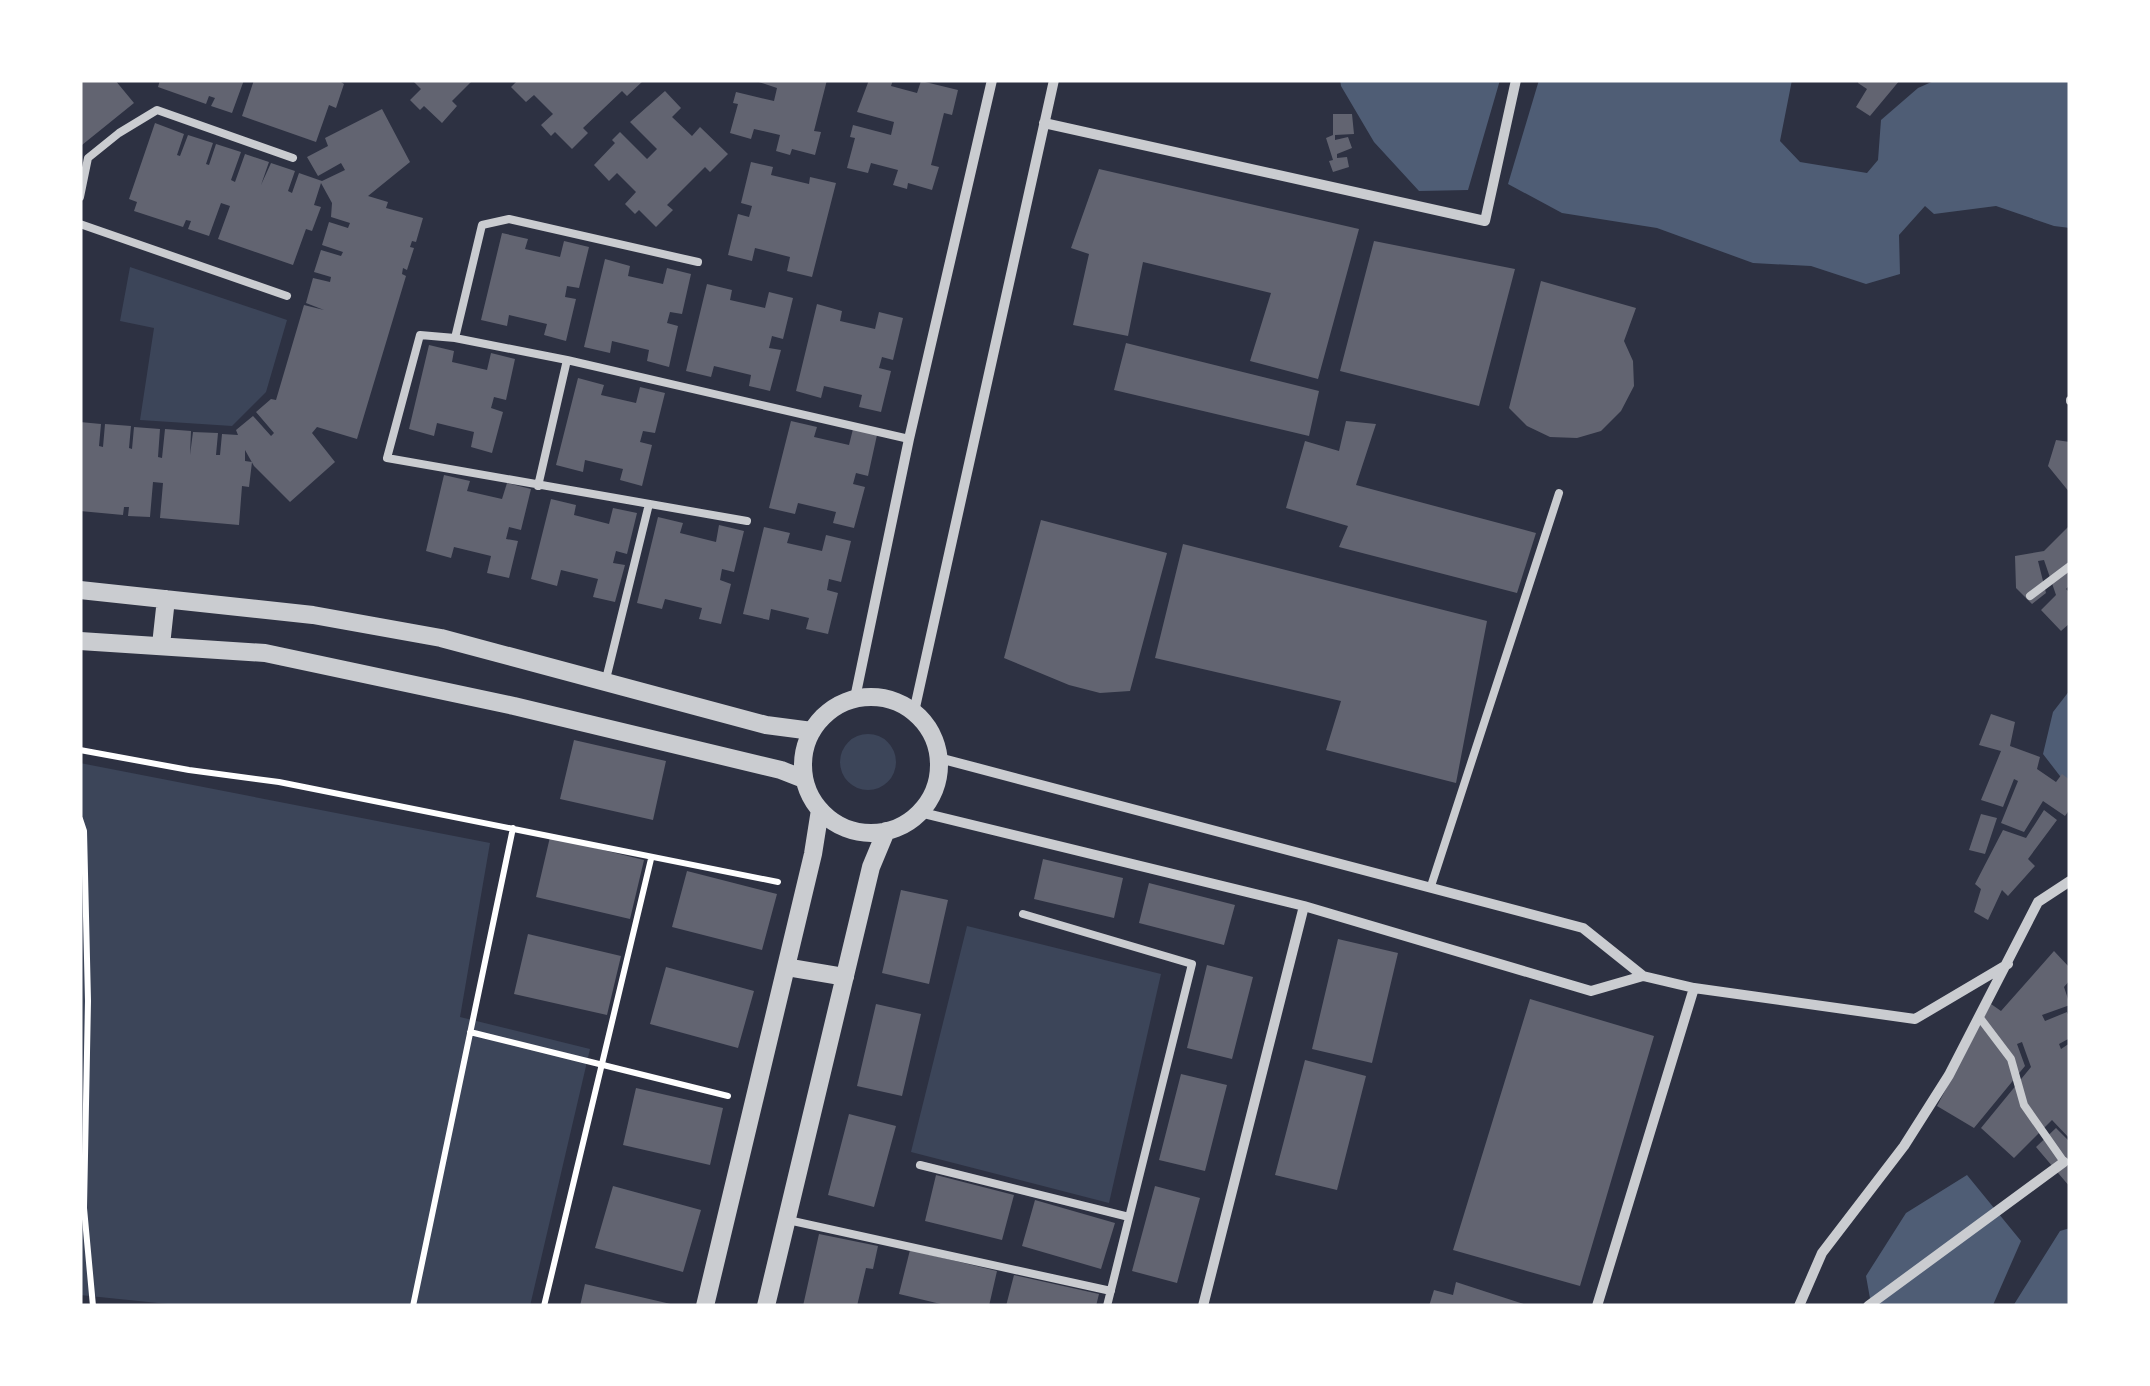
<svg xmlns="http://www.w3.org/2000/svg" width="2150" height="1386" font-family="'PT Sans Narrow',sans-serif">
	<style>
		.green { fill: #3c4559 }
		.water { fill: #4f5d75 }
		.building { fill: #626471 }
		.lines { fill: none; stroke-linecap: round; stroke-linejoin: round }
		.path { stroke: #fff; stroke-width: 6 }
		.service { stroke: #caccd0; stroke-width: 8 }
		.minor { stroke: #caccd0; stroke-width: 10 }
		.tertiary { stroke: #caccd0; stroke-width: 18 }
	</style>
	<rect width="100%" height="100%" fill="#2d3142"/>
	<path class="green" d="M130,267l157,53 -21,72 -34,34 -92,-6 14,-92 -34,-7z
		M840 762a28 28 0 1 1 56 0a28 28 0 1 1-56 0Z
		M80,763l410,80 -30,174 130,32 -60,257h-343l-107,-11z
		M967,926l194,48 -52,229 -198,-51z"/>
	<path class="water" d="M1340,80h160l-32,110 -49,1 -45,-49 -33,-56z
		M1539,80h253l-12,61 20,21 67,11 11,-13 3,-40 37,-32 18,-8h134v148l-16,-2 -58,-20 -62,8 -9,-8 -26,29 1,39 -34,10 -55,-18 -58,-3 -96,-35 -95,-15 -54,-29z
		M2070,690v99l-27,-35 10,-42z
		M1967,1175l54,66 -28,64 -122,-1 -5,-28 40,-63z
		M2070,1228v78h-57l47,-75z"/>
	<path class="building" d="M80,80h35l19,23 -52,42z
		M160,80h84l-12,33 -21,-7 4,-8 -6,-2 -3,8 -48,-17z
		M254,80h84l6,4 -8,24 -7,-3 -13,37 -74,-26z
		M412,80h61l-21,21 5,5 -15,17 -18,-17 -4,4 -10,-10 11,-11z
		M518,80l47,2 79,-2 -17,16 -5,-5 -39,37 5,5 -16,16 -17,-17 -4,4 -10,-11 12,-11 -19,-19 -8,7 -15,-15z
		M753,80h74l-13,51 7,1 -6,23 -23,-6 -2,6 -14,-4 4,-16 -26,-6 -3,10 -21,-6 8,-29 -5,-1 3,-11 38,9 3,-13z
		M869,80h24l-2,6 26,7 4,-12 37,9 -6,25 -8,-2 -13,52 8,2 -7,23 -24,-7 -1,6 -14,-4 5,-15 -27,-7 -3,10 -21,-5 8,-30 -5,-1 3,-12 38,10 3,-13 -37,-10z
		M1859,80h41l-30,36 -14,-9 11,-18 -9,-6z
		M665,91l16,17 -9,9 20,19 8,-9 28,27 -18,18 -5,-5 -38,38 6,5 -17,17 -17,-17 -4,4 -10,-10 11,-12 -19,-19 -8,8 -15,-16 21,-22 -3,-3 8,-8 27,27 10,-10 -27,-27z
		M382,109l28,53 -42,34 20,6 -2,6 37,10 -7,24 -4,-1 -2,6 4,1 -7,22 -4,-2 -1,6 4,2 -49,163 -40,-12 -5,6 23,29 -45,40 -36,-36 -9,-16v11l7,1 -3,25 -7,-1 -3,39 -79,-7 3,-35 -10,-1 -3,35 -22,-1 1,-9h-5l-1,8 -43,-4v-89l21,2 -2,22 4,1 2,-23 26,2 -2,22 3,1 2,-22 26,2 -2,28 4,1 3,-29 26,2 -1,24 3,-23 25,1 -2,22h4l2,-21 16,1 -2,-5 17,-14 18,20 3,-3 -18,-21 15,-13 5,1 28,-95 20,5 -18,-7 7,-25 17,4 1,-5 -17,-5 7,-22 20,6 2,-4 -21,-7 7,-23 19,6 2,-5 -19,-6 1,-14 -11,-20 -7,22 7,2 -9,24 -6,-2 -13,36 -75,-26 12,-33 -9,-3 -12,33 -21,-7 3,-8 -5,-1 -3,7 -49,-16 3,-9 -8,-3 26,-76 29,11 -7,21 3,1 8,-21 25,8 -7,21 3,1 7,-21 25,8 -10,28 4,2 10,-28 24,8 -8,23 10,-22 24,8 -7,20 4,2 7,-20 23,8 23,-11 -4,-7 -23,13 -11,-19 21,-11 -3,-8z
		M1333,114h19l2,20 -19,1v5l13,-3 4,11 -15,6v4l10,-1 2,10 -16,5 -4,-11 4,-1 -7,-22 7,-3z
		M751,162l22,5 -2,8 38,9 1,-7 26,6 -24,94 -25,-6 3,-14 -35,-9 -3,13 -24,-6 10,-41 11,3 3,-11 -11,-3z
		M1099,169l260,60 -41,150 -68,-18 21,-68 -128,-31 -15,74 -55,-11 16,-71 -18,-6z
		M502,233l26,6 -3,10 35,8 4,-16 25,6 -10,41 -12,-2 -2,11 11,2 -10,42 -22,-6 3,-11 -38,-9 -2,11 -26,-6z
		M1374,241l141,28 -36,137 -139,-35z
		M605,259l25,7 -2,10 35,8 4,-16 24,6 -9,40 -12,-2 -3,11 11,3 -9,41 -22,-6 2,-11 -37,-9 -2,12 -26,-6z
		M1541,281l95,27 -12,33 9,20 1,25 -13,25 -20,20 -24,7 -27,-1 -23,-11 -18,-18z
		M707,284l25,6 -2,10 35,8 4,-16 24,6 -10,41 -11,-3 -3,12 12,2 -11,41 -21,-5 2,-11 -37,-9 -3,11 -25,-6z
		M817,304l25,7 -2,10 35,8 4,-17 24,6 -10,42 -11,-3 -3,11 12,3 -10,41 -22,-5 3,-12 -38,-9 -3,12 -25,-7z
		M1126,343l193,48 -10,45 -195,-46z
		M429,345l25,6 -2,11 35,8 4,-17 24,6 -9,41 -12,-3 -3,11 12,4 -11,41 -21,-6 3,-15 -37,-9 -3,13 -25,-7z
		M578,378l26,7 -3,10 35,8 4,-16 25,6 -10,40 -12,-2 -3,11 12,3 -10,41 -22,-6 3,-11 -38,-9 -2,12 -27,-7z
		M791,421l26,6 -3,10 35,8 4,-16 24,6 -9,41 -12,-3 -3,11 12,3 -11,41 -21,-5 3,-11 -38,-9 -3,11 -26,-6z
		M1346,421l30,3 -20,61 180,48 -19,60 -178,-46 9,-21 -62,-18 19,-67 34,10z
		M2056,440l14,2v51l-22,-27z
		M444,475l26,6 -3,10 35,8 5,-16 24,6 -10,41 -12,-3 -3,12 12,2 -9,37 -22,-5 4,-17 -37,-9 -3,11 -25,-7z
		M551,499l25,6 -2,10 35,9 4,-16 24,5 -10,41 -11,-3 -3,12 12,2 -10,37 -22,-5 5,-18 -37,-9 -4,16 -26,-7z
		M658,517l25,6 -3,10 36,9 3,-17 25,6 -10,41 -12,-3 -2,11 11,4 -10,40 -22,-5 3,-11 -37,-9 -3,10 -25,-6z
		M1041,520l126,33 -37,138 -30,2 -31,-8 -65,-27z
		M2070,525v60l-4,4 4,4v30l-9,8 -20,-21 15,-15 -12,-35 -6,1 8,32 -14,11 -16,-16 -1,-32 29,-5z
		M764,527l26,6 -3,10 35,8 4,-16 25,6 -10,41 -12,-3 -2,11 11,3 -10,41 -22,-5 3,-11 -38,-9 -2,11 -26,-6z
		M1183,544l304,77 -31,162 -130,-33 15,-49 -186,-43z
		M1991,714l24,8 -5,24 30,11 -3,12 19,13 6,-8 8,6v29l-5,7 -22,-15 -19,31 -23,-9 17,-42 -4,-2 -11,28 -22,-7 20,-49 -22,-6z
		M574,740l92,21 -13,59 -93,-21z
		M2044,810l13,10 -29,39 7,7 -27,30 -6,-6 -14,30 -14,-8 7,-23 -6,-5 28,-54 23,8z
		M1981,814l16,4 -12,36 -16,-4z
		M550,837l94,23 -14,59 -94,-22z
		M1043,859l80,19 -9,40 -80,-19z
		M687,871l90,23 -15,56 -90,-23z
		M1149,883l86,22 -11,40 -85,-22z
		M901,890l47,10 -19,84 -47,-11z
		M528,934l93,22 -14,59 -93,-21z
		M1338,939l60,14 -26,110 -60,-14z
		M2054,951l16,17v12l-6,7 6,18 -28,10 3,6 22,-9 3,7v19l-11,6 2,5 9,-6v96l-18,-19 -38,38 -33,-30 50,-61 -9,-25 -5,2 8,22 -51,62 -37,-22 54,-102 10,7z
		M1207,965l46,12 -21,82 -45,-11z
		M666,967l88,24 -16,57 -88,-24z
		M1530,999l124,37 -74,250 -127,-36z
		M876,1004l45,10 -19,82 -45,-10z
		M1305,1060l61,16 -29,114 -62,-15z
		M1181,1074l46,11 -22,86 -46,-11z
		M636,1088l87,20 -13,57 -87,-20z
		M849,1114l47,12 -22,81 -46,-12z
		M2056,1128l14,14v45l-34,-40z
		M936,1175l78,20 -12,45 -77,-19z
		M613,1186l88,24 -18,62 -88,-24z
		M1155,1186l45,12 -23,85 -45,-12z
		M1035,1200l80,23 -14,46 -79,-23z
		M819,1234l59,12 -5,23 -7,-1 -9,38h-54z
		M910,1250l87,21 -8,35h-40l-50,-12z
		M1014,1275l85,19 -3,12h-90z
		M1456,1282l71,23v1h-98l5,-16 19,5z
		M585,1284l90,21v1h-95z"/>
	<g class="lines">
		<path class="path" d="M80,750l109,20 90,12 499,100
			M80,819l4,12 4,170 -4,207 9,98
			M470,1032l258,64
			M413,1306l100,-478
			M544,1306l107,-447"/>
		<path class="service" d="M80,197l8,-39 31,-25 38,-23 136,48
			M80,224l207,72
			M455,338l27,-113 27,-6 189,43
			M2070,400v1
			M538,486l29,-126
			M747,521l-360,-63 33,-123 35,3 112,22 342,79
			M2030,596l40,-30
			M606,679l43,-175
			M1431,886l128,-393
			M1023,914l169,50 -85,342
			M1980,1018l31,41 13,46 40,57
			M920,1165l209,52
			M788,1220l323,71"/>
		<path class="minor" d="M1044,123l441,98 31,-141
			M855,698l54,-259 83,-359
			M914,712l140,-632
			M939,758l644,170 60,48 51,12 221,31 93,-55
			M919,812l385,94 287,85 52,-15
			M1203,1306l101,-400
			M1597,1306l97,-318
			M1799,1306l23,-53 82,-107 45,-71 89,-173 32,-21
			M1868,1306l196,-144"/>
		<path class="tertiary" d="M80,590l233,25 128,23 325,87 46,6
			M80,641l185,12 249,53 267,64 23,9
			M161,645l5,-46
			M803 765a68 68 0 1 1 136 0a68 68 0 1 1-136 0Z
			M786,967l59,10
			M705,1306l108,-452 7,-44
			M766,1306l105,-439 15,-36"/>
	</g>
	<rect width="2150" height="1386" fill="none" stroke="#ffffff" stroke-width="165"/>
</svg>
